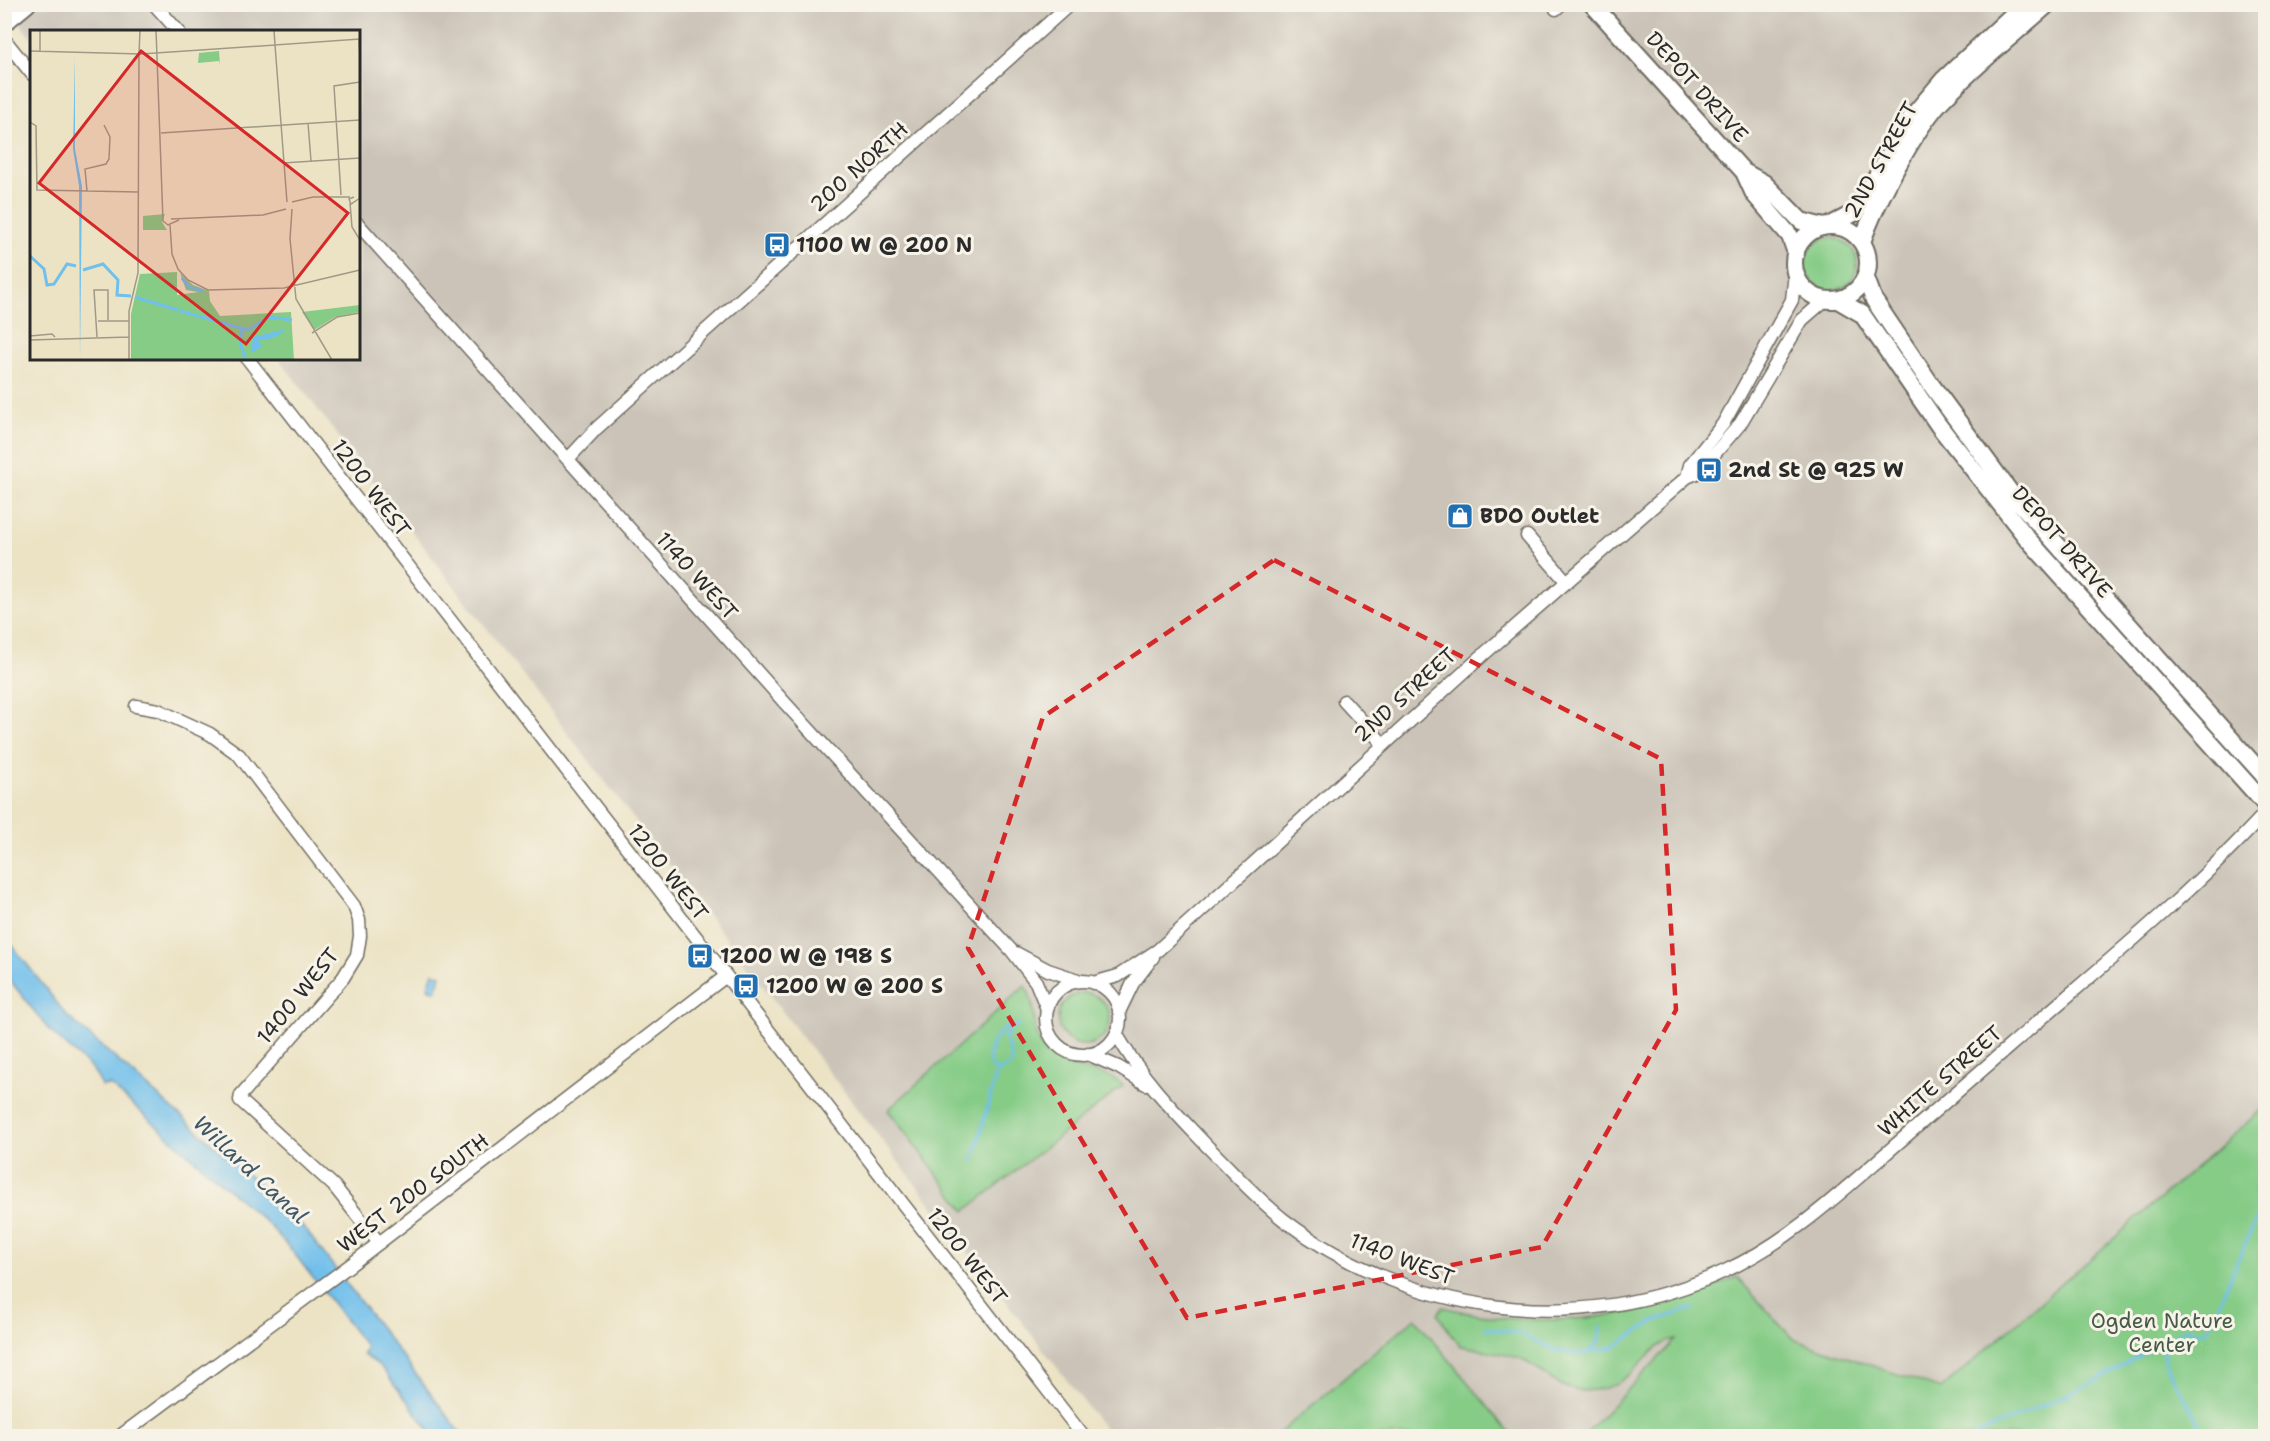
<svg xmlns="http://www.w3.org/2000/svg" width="2270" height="1441" font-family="'Shantell Sans',sans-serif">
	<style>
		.industrial { fill: #cbc3b8 }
		.green { fill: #86cc87; stroke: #587c59; stroke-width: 1.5 }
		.water { fill: #71bfeb; stroke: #4e758b; stroke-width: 1.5 }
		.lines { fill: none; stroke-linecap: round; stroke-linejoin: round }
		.stream { stroke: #71bfeb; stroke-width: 3 }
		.minor-casing { stroke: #6f6b61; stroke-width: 15 }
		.major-casing { stroke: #6f6b61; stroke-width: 20 }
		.minor { stroke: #fff; stroke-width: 12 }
		.major { stroke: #fff; stroke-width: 16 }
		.marked { fill: none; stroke: #d62828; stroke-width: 4.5; stroke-dasharray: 12 8; stroke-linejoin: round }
		.labels { text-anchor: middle; stroke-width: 6; stroke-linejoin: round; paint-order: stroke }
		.street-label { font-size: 21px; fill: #2b2b2b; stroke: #f7f3e8 }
		.poi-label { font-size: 21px; font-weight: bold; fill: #2b2b2b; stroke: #f7f3e8; text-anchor: start }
		.park-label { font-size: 21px; fill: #465b47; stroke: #f7f3e8 }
		.water-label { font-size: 22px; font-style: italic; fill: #405765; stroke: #f7f3e8 }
		.inset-river { fill: none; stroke: #71bfeb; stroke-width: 3 }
		.inset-road { fill: none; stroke: #9f9987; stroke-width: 1.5 }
		.view { fill: #d62828; fill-opacity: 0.15; stroke: #d62828; stroke-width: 3 }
		.inset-edge { fill: none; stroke: #2b2b2b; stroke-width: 3 }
	</style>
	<rect width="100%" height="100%" fill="#f7f3e8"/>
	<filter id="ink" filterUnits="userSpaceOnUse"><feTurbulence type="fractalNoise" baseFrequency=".0167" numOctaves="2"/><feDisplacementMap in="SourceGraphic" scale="12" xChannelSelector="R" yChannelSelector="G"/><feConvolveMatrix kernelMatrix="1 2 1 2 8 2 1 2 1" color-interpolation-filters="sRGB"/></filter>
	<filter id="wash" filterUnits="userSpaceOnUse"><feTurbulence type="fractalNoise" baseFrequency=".008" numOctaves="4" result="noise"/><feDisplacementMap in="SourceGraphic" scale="24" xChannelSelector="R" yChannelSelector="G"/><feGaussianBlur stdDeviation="1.35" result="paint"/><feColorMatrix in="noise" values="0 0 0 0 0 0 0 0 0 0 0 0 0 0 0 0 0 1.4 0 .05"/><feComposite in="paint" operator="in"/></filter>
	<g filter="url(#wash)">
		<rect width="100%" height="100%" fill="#ece3c5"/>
		<path class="industrial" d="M6,5h2259v1102l-324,282 -148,-50 -57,-61 -153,158h-72l-96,-118 -140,118h-165l-831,-1077 79,-1v-326h-326l-1,6z"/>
		<path class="green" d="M1805 264a26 26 0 1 1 52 0a26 26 0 1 1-52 0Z
			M1025,986c14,21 4,47 21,67 21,23 56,11 77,33l-158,125 -77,-101z
			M1058 1019a26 26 0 1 1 52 0a26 26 0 1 1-52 0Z
			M2265,1107v329h-682l93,-96c-30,3 -40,43 -75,49 -41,8 -48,-13 -78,-29 -7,-4 -54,-13 -63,-14l-22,-31 4,-8c15,3 29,7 45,9 86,12 171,-4 250,-39l56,62 148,50z
			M1415,1318l97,118h-236z"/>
		<path class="water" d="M5,936l62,80 221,194 20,23 155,203h-29l-53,-69 -18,-13 3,-7 -73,-95 -23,-26 -160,-141 -8,1 -9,-16 -44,-40 -44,-56z
			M433,972l8,3 -5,16 -8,-3z"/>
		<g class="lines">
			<path class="stream" d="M1007,1027c-12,10 -20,21 -17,37l7,8 13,-6 2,-8 -7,-20 4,-8 10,-6
				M973,1161l24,-89
				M1485,1328l35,5 37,18 25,3 32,-7 38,-25 42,-14
				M2161,1344l8,27 37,65
				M1590,1352l9,-11 1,-14
				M1973,1436l116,-51 96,-56 22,2 59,-134"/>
		</g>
	</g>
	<g filter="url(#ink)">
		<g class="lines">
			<defs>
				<path id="minor" d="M154,4l25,28
					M1556,9l5,-5
					M4,39l28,35
					M358,224l427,479 227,248 24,31 11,27
					M247,358l836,1078
					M569,458l28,-30 473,-424
					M1687,477l3,-12 33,-41 69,-124 3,-27
					M1527,536l39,45
					M1344,701l40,44
					M136,706l22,4 52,24 29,21 115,151 5,14 1,16 -3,19 -14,23 -102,117 -1,5 94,86 45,57
					M1016,953l32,17 30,10
					M1046 1018a37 37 0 1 1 74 0a37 37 0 1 1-74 0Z
					M1093,983l25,-7 40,-26 326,-296 203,-177 12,-5 41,-48 62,-104 23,-20
					M1119,1012l14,-29 20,-26
					M1117,1035c26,45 54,73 90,111 25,25 49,52 77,74 126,96 297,118 441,51 58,-27 103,-67 151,-109 45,-39 90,-78 135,-117 87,-76 177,-148 255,-233
					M1088,1054l30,13 28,17
					M120,1436l229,-170 377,-290"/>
				<path id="major" d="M1592,4l152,168 10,22 36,42 6,17
					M4,23l23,-19
					M1744,172l20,11 37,38 22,6
					M1794 263a37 37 0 1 1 74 0a37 37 0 1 1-74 0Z
					M1829,226l27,-14 55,-94 33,-39 80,-75
					M1862,242c13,-38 52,-112 79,-141 33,-35 71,-65 107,-97
					M1866,278l8,22 58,86 78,106 256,286
					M1838,300l24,14 77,112 88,112 239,267"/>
			</defs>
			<use href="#minor" class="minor-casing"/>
			<use href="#major" class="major-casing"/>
			<use href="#minor" class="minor"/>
			<use href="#major" class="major"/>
		</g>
	</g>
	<path class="marked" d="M1274,560l387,199 15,251 -134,237 -355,71 -219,-370 75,-231z"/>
	<defs>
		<symbol id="bus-square" viewBox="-11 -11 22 22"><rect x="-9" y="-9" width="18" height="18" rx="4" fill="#1f6fb2" stroke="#f7f3e8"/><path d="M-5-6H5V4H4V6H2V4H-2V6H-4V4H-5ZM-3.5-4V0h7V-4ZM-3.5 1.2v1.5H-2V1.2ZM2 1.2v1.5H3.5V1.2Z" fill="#fff"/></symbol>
		<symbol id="shop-square" viewBox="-11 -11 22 22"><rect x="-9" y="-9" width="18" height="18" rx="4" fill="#1f6fb2" stroke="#f7f3e8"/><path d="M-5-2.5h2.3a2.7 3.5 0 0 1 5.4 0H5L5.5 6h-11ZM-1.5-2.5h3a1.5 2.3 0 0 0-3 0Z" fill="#fff"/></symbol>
	</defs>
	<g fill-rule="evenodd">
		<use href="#bus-square" x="762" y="230" width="30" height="30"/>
		<use href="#bus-square" x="1694" y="455" width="30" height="30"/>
		<use href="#shop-square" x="1445" y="501" width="30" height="30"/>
		<use href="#bus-square" x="685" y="941" width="30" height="30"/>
		<use href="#bus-square" x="731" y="971" width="30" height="30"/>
	</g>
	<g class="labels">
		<g class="street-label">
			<text transform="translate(1697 87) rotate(48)" y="7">DEPOT DRIVE</text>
			<text transform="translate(1881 160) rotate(-61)" y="7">2ND STREET</text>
			<text transform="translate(859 167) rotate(-42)" y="7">200 NORTH</text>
			<text transform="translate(371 488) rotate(53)" y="7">1200 WEST</text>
			<text transform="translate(2062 542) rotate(49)" y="7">DEPOT DRIVE</text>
			<text transform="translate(697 576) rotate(48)" y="7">1140 WEST</text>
			<text transform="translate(1405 695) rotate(-42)" y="7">2ND STREET</text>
			<text transform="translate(668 872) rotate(52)" y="7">1200 WEST</text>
			<text transform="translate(298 996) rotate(-51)" y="7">1400 WEST</text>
			<text transform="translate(1940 1081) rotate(-41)" y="7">WHITE STREET</text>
			<text transform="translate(413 1193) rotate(-37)" y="7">WEST 200 SOUTH</text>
			<text transform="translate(967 1256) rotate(52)" y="7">1200 WEST</text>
			<text transform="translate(1402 1259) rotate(21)" y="7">1140 WEST</text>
		</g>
		<g class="poi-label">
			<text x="796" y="252">1100 W @ 200 N</text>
			<text x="1728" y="477">2nd St @ 925 W</text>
			<text x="1480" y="523">BDO Outlet</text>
			<text x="720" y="963">1200 W @ 198 S</text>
			<text x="766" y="993">1200 W @ 200 S</text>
		</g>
		<g class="park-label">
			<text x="2162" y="1328">Ogden Nature<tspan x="2162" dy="24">Center</tspan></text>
		</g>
		<g class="water-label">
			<text transform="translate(251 1169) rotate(43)" y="8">Willard Canal</text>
		</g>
	</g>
	<g transform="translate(30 30)">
		<rect width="330" height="330" fill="#ece3c5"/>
		<path d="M189,21l1,14 -1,-4 -21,2 1,-10zM135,184l-3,8 5,8h-24v-14zM147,242v23l21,-3 -12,-2 -6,-17 13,12 16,6 1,10 10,15 71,-4 3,48h-163v-46l9,-40zM330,275v7l-25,5 -21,13 -12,-18z" fill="#86cc87"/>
		<path d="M45,25v94l7,37 -2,174 -1,-174 -6,-37zM256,299l-3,3 -8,5 -8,3 -9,-1 4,8 -11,6 2,-16z" fill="#71bfeb"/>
		<path class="inset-river" d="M0,226l14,13 3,16 7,-1 13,-20 9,2M53,240l20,-6 15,16 -1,15 14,1M152,248l7,9 14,4M105,267l43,13M150,281l68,19 21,-13 23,3M212,298l-2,15 6,17"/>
		<path class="inset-road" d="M126,0l7,191 5,4 11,-5M244,0l1,15 85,-6M329,9l1,19M0,21l111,3 134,-9 12,157M10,21v-21M109,24l1,-24M0,92l6,4 1,64 101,2M278,93l3,38M131,103l199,-13M253,133l77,-5M57,161l-2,-22 21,-5 3,-5 1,-22 -6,-12M311,165l-7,-109 26,-4M324,167l-5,2 2,5 9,-6M262,172l21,-5h37M320,173l2,24 8,13M262,179l-2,30 6,60 36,61M141,189l92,-4 23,-6M140,195l2,29 6,15 10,11 20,10 76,-2 76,-18M68,291h31M282,303l25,-16 23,-4M0,306l22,-2 3,3M67,307l-3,-47h14v30M0,310l99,-3M99,330v-49l9,-38 1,-219"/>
		<path class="view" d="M111,21l207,162 -102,131 -207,-161z"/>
		<rect width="330" height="330" class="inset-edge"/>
	</g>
	<rect width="2270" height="1441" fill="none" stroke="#f7f3e8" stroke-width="24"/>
</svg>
